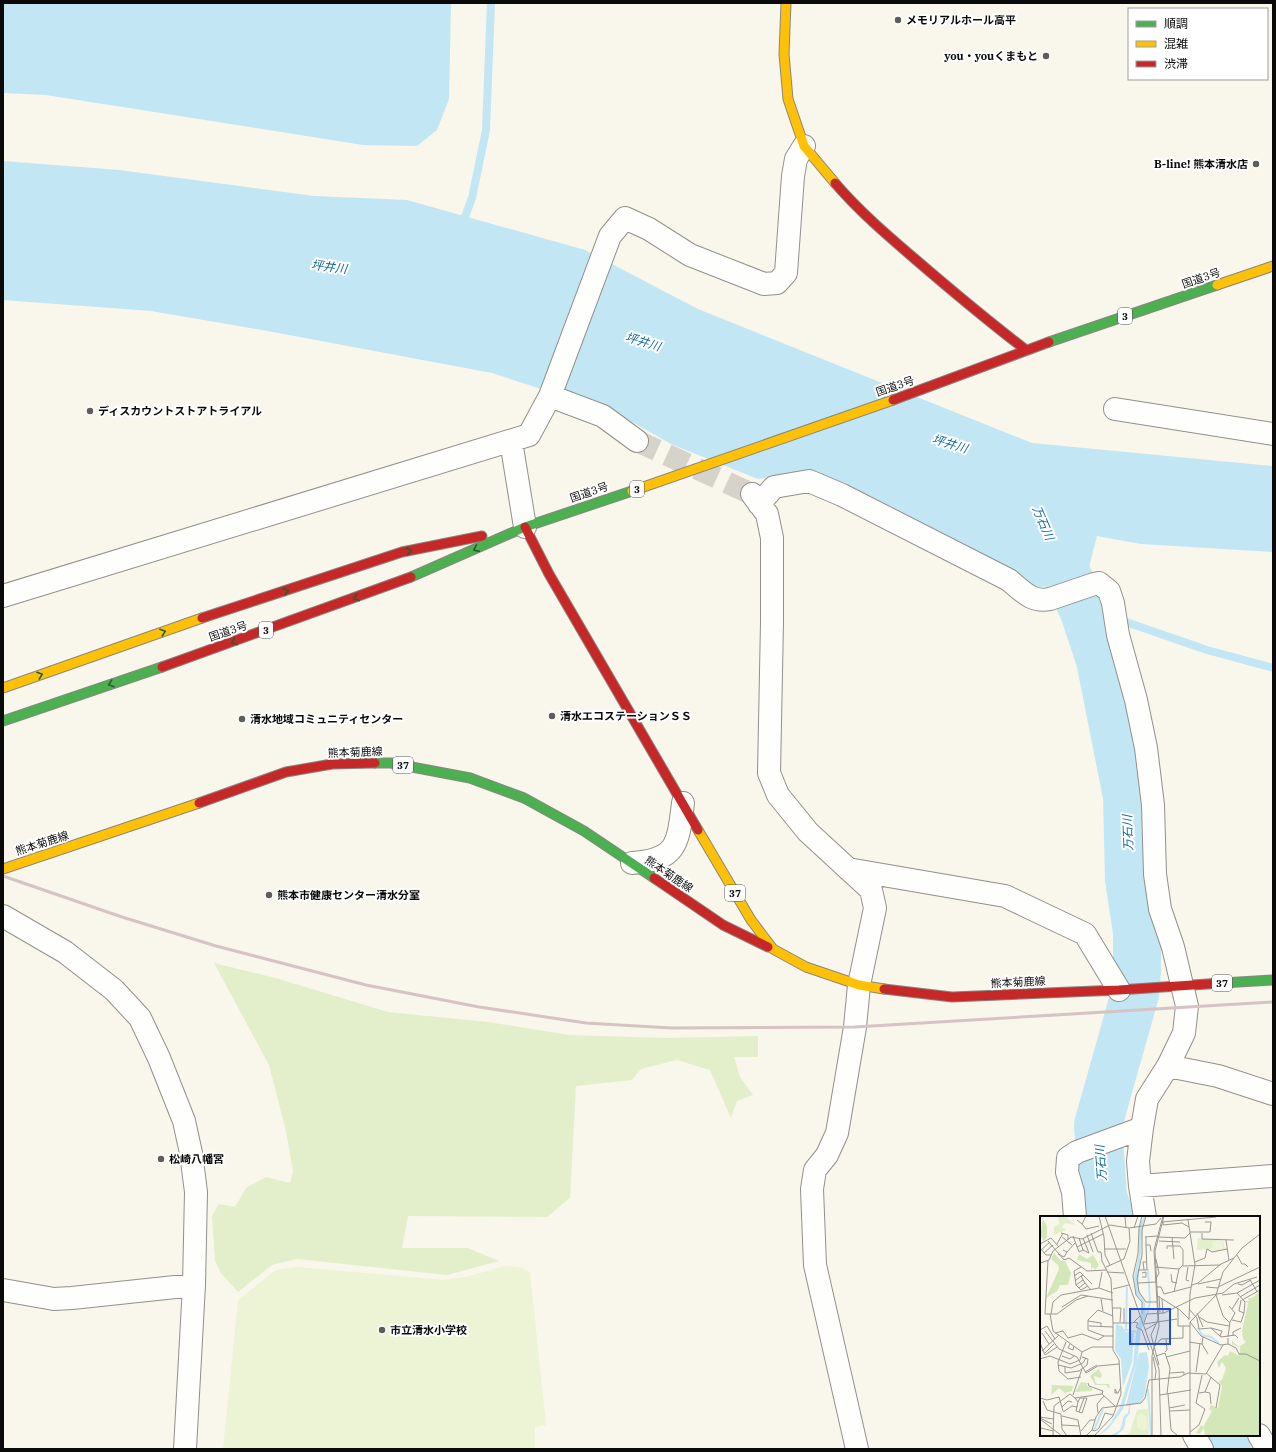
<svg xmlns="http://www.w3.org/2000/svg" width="1276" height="1452" font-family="'IBM Plex Serif','Noto Sans JP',serif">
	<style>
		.green { fill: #e3efcb }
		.pitch { fill: #edf3d5 }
		.water { fill: #c2e6f4 }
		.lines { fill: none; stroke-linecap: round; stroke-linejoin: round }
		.stream { stroke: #c2e6f4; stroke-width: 8 }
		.river { stroke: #c2e6f4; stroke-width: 48 }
		.street-tunnel { stroke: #d5d3ca; stroke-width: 22; stroke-dasharray: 22 11; stroke-linecap: butt }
		.street-casing { stroke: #92908c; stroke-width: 24 }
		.fast-casing { stroke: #888782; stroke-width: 11 }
		.slow-casing { stroke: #888782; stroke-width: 11 }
		.jam-casing { stroke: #888782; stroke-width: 11 }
		.street { stroke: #fefefc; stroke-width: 22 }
		.fast { stroke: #4caf50; stroke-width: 9 }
		.slow { stroke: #ffc107; stroke-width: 9 }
		.jam { stroke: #c62828; stroke-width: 9 }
		.rail { stroke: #d6c3c3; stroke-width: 3 }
		.oneway { stroke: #2b5c2d }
		.poi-dot { fill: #5e5d59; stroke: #fff; stroke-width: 1.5 }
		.labels { text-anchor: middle; stroke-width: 4; stroke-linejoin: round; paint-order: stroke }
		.shield { fill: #fff; stroke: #545454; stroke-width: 1 }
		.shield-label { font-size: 10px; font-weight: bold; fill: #0a0a0a }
		.poi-label { font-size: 11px; font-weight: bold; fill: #0a0a0a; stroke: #fff; text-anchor: start }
		.street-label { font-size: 11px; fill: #0a0a0a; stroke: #fff }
		.water-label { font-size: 12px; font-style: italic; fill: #12689c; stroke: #fff }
		.inset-river { fill: none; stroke: #c2e6f4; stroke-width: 2 }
		.inset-road { fill: none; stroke: #999892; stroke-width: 1 }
		.view { fill: #1d4ed8; fill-opacity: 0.15; stroke: #1d4ed8; stroke-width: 2 }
		.inset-edge { fill: none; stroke: #0a0a0a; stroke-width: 2 }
	</style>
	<rect width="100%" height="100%" fill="#f9f6ec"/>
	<path class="green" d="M214,963l65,16 109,33 100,10 82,13 96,3 92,-2v21h-24l6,20 13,18 -16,6 -6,17 -21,-48 -33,-10 -36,9 -9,11 -56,6 -6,112 -23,19 -139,-1 -6,32h66l31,13 -52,14 -150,-16 -25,6 -34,27 -17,-19 -6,-12 -3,-45 7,-12 16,3 11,-19 20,-11 24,6 3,-12 -7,-40 -17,-66z"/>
	<path class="pitch" d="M505,1266l13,1 12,5 16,153 -11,2v22h-312l15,-149 38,-30 21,-3 147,13 22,-3z"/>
	<path class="water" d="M3,3h448l-2,96 -12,31 -20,16 -54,-1 -317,-50 -43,-2z
		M3,161l116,9 195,26 93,4 178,50 113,59 334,134 241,23v86l-132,-8 -44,-8 -11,43 -50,9 -228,-117 -50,8 -87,-35 -53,-30 -126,-41 -219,-41 -122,-21 -148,-11z"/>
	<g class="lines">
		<path class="stream" d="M462,225l10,-27 14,-68 5,-127
			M1084,612h13l110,38 66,18"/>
		<path class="river" d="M1052,541l32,71 16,48 27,136 2,83 8,53v39l-2,23 -37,131 5,72 7,20
			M1219,1435l8,14"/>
		<path class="street-tunnel" d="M637,441l115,53"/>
		<defs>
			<path id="street" d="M550,396l53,20 34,25
				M1115,409l158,25
				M511,441l14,86
				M752,494l15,20 5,24v84l-3,151 9,22 30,37 63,58 4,18 -16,77 -4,42 -18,106 -10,22 -12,15 -3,19 3,76 42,184
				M759,504l15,-17 35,-6 33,14 167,85c13,11 23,23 41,19l44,-15 5,-1 10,8 4,12 5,32 18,65 10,48 7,57 2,69 5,35 13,38 14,59 -3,27 -16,33 -21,33 -5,29 -4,33 2,25 5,31
				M3,596l526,-161 21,-39 60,-160 15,-18 24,11 41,26 74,29 13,-1 9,-10 7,-97 3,-17 8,-13
				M632,863c46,-3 46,-20 51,-60
				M848,869l157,27 80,38 34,56
				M3,916l62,36 49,38 26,28 19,40 25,63 7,32 5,39 -2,93 -9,164
				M1168,1066l50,10 55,18
				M1140,1186l133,-10
				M1075,1217l-2,-25 -6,-20 1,-14 9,-6 65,-24
				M3,1290l51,9 18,-1 122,-13
				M1194,1435l8,14
				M1259,1435l8,14"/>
			<path id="fast" d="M1049,342l168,-57
				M411,577l114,-50 107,-36
				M3,721l159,-54
				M375,763h16l79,15 54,20 60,33 70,47
				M1222,983l51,-3"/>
			<path id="slow" d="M786,3l-2,51 4,45 16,47 31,37
				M1217,285l56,-19
				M632,491l261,-91
				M3,688l199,-70
				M698,830l53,90 22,29 33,18 53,18 25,4
				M3,869l196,-66"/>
			<path id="jam" d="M835,183c24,28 52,52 80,76 36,31 73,62 111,91
				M893,400l156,-58
				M525,527l24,47 149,256
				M202,618l200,-66 80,-16
				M162,667l249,-90
				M199,803l87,-31 46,-8 43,-1
				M654,878l69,47 45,22
				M884,989l68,8 167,-7 103,-7"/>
		</defs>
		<use href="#street" class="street-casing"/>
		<use href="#fast" class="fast-casing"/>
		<use href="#slow" class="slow-casing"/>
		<use href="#jam" class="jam-casing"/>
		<use href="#street" class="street"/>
		<use href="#fast" class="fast"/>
		<use href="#slow" class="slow"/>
		<use href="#jam" class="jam"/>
		<path class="rail" d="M3,876l119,41 94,29 150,39 113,22 107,16 85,5 184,-1 418,-25"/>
	</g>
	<defs><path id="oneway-chevron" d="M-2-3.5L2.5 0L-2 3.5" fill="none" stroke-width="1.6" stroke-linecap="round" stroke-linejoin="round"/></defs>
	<g class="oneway">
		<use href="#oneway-chevron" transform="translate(476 549) rotate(156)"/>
		<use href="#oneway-chevron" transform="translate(409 551) rotate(-12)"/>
		<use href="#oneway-chevron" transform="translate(286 591) rotate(-18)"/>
		<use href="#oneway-chevron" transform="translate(356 598) rotate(160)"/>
		<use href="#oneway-chevron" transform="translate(163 632) rotate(-19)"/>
		<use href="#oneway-chevron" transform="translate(234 642) rotate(160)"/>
		<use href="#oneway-chevron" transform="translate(40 675) rotate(-19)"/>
		<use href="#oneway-chevron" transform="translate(111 684) rotate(161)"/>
	</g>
	<g class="poi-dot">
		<circle cx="898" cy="20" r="4"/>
		<circle cx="1046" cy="56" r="4"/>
		<circle cx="1256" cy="164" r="4"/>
		<circle cx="90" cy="411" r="4"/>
		<circle cx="552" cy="716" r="4"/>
		<circle cx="242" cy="719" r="4"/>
		<circle cx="269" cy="895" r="4"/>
		<circle cx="161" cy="1159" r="4"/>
		<circle cx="382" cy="1330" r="4"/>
	</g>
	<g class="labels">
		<g class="shield">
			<rect x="1118" y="308" width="14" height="16" rx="3"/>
			<rect x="630" y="481" width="14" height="16" rx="3"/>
			<rect x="259" y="622" width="14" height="16" rx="3"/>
			<rect x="393" y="757" width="20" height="16" rx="3"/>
			<rect x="725" y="885" width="20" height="16" rx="3"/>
			<rect x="1212" y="975" width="20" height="16" rx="3"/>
		</g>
		<g class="shield-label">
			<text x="1125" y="320">3</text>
			<text x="637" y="493">3</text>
			<text x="266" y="634">3</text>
			<text x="403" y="769">37</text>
			<text x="735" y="897">37</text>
			<text x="1222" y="987">37</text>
		</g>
		<g class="poi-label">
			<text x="906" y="24">メモリアルホール高平</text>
			<text x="1038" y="60" text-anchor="end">you・youくまもと</text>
			<text x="1248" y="168" text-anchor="end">B-line! 熊本清水店</text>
			<text x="98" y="415">ディスカウントストアトライアル</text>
			<text x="560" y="720">清水エコステーションＳＳ</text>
			<text x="250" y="723">清水地域コミュニティセンター</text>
			<text x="277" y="899">熊本市健康センター清水分室</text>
			<text x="169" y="1163">松崎八幡宮</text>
			<text x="390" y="1334">市立清水小学校</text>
		</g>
		<g class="street-label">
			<text transform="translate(1201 278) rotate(-19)" y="4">国道3号</text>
			<text transform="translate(895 386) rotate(-19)" y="4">国道3号</text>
			<text transform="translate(589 492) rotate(-19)" y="4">国道3号</text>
			<text transform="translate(228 631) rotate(-19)" y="4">国道3号</text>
			<text transform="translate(355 752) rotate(-2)" y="4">熊本菊鹿線</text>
			<text transform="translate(42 843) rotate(-18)" y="4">熊本菊鹿線</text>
			<text transform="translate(669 874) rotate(34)" y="4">熊本菊鹿線</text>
			<text transform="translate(1018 982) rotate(-3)" y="4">熊本菊鹿線</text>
		</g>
		<g class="water-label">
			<text transform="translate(329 267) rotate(7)" y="4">坪井川</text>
			<text transform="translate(643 342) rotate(17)" y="4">坪井川</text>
			<text transform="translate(950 444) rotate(17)" y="4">坪井川</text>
			<text transform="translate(1043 523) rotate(67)" y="4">万石川</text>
			<text transform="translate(1128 833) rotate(-92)" y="4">万石川</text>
			<text transform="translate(1101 1163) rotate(-94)" y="4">万石川</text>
		</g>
	</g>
	<g transform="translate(1040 1216)">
		<rect width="220" height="220" fill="#f9f6ec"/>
		<path d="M18,0h7l10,9 -10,-2 -3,4 4,3 -12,5v-8l5,-3zM158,22l25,2 2,9 -28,1zM108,193l1,27h-24l5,-4 7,-22z" fill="#e3efcb"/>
		<path d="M3,3l4,7v11l-3,4 -2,-4 -2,1zM14,37l7,8h4l6,12 -3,12h-8l-3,6 -11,7 13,-29 -1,-4 -7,-6zM39,38l8,5 6,-4 6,10 -4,5 -2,-3 -2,3v-7l-14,-3zM220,75v145h-55l-1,-8 -4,6 -4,-1 5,-8 2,2 8,-14 1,-2 -3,-2 2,-4 7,3 4,-22 -4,-4 4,-2 4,-12 -4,-6 -3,6 -2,-6 8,-7 3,1 2,-5 8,4 2,-3v-4l-8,-4v-3l7,6 7,-5 -3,-3 -1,-8 6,-28 -4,-2h5l-1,-3h4zM59,153l3,7 -2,2 -6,-2 1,5 2,3h12l1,5 -4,-4h-11l-2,-4 -3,-5zM41,166l6,1v3l5,2v3l-17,1zM12,169l21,1v1l-1,4 -7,2 -6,-5 -8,7z" fill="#d4e7b9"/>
		<path d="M183,24v9l-11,2 1,-10zM100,197l7,4v12l-4,2 -6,-4v-11z" fill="#edf3d5"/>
		<path d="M104,0h2l-3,8 -5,64 7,14 1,12 -5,17 -4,30 -14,48 -14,19 -11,8 12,-12 10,-17 13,-42 3,-32 7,-25 -1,-7 -6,-7 -2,-17 5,-24v-26zM76,108l6,2 4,6 8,1 -2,29 -9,25 -2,-28 -6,-9zM107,136l2,15 -5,30 -3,5 -11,4v7l-4,5 -2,11 -9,7h-5l10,-6 4,-14 4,-3 1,-7h-3l13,-53z" fill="#c2e6f4"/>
		<path class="inset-river" d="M87,71l-1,43 11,2M107,98l3,-12 -2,-33M158,112l4,7 9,2 8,6M108,173l3,47M54,214l9,-21"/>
		<path class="inset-road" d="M59,0l5,21 1,18 5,10M65,0l54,153 2,67M85,0l1,12M106,0l-4,14v25l-5,24 2,13 7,10h11M37,4l5,4 4,-8M148,4l7,45 -5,29 -1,26M122,6l54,-5M123,6v3l19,-2 7,4M42,8l4,5 13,-3M94,12l4,-12M150,16h20l1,-10h-6M21,17l7,2v5M51,17l7,19h3M162,17v6l32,1M47,19l6,17M33,20l6,16 4,-2M22,21l10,8M105,21l12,-1M106,21v8h4l1,6M118,21l27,1 5,-5M132,21l2,22M39,22l4,12 6,3M43,22l6,15M186,24l3,20M8,25l16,19 5,-2 18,13 20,-1M119,25l21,1M0,28l11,-6 8,9M17,28l6,-11M37,31l26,-13M0,32l6,7h5M65,33h21M127,33v-3h13l3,4v15l-4,4 -5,23M1,34l9,-8M27,36l8,-9M61,36l1,9 9,18 2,44M4,37l9,-8M18,38l6,3 3,-5 -4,-2M197,39l5,9h3l3,3M8,44l-3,54h12l19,-14 12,-4M155,46l10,-4 2,-9 5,3 15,-3M0,47l9,-3 4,-9 18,-14 11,2 28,-14 19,3 27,-4 5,-6M143,50l37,-1M66,51l18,-8 6,-18 -1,-13M115,51l24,2M148,51l-2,13 3,1M98,54h9l-1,-25M104,54l-1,-8h4M67,56l17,1M102,57l4,-1v5h-4M131,58l1,8 5,1M43,59l9,9M34,60l6,-4 3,3 -2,1M116,63l3,-6 -3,-14M43,64l-7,5 5,5 7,-4M210,64l5,8 5,-3M35,65l6,-5 4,7M98,67l18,-1M158,68l23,-5M198,68l4,1 9,-5M36,69l-2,-14 7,-4M152,69l6,-2 23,-19 13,-6M116,71h5l3,7 27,-7M166,71l12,1M178,71l42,-20M39,72l6,-5 6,7M59,72l3,-16M73,73l16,-4M116,79l24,15 9,9M176,79l7,21 7,7M182,79l15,-2 23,-13M119,80l1,16M200,81l15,-9 2,4M61,83l2,12M122,83l1,14M201,84l-2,11 5,2M202,84l18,-10M22,91l19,-12 32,5M73,92h8l-1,14M138,93v17h12M149,93l8,9 2,11 12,-1 10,9 14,-2 3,3M192,93l7,-11M157,97l6,14M10,98l3,17 29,21M11,98l2,-12 8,-7 38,-7 14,5M102,98v-12l-6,-7 -3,-19 5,-22 1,-26 3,-12M159,101l8,5 22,4M192,104l9,2 3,-9 1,-11 -8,-9M48,105l13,2v4M94,106l4,1 -2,4 6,3 7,20M150,106l11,14 20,9 7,-1M84,107v-15M104,107l3,-9 17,-1 31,-15 28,-5 11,-9 23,-7M104,108l33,-5M116,108l-5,11 8,30M49,110l24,1M171,112l11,3 -2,5M0,114l7,-4 8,13M105,114l12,-7 1,-4 -4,-69 9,-34M5,115l14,18 18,8 9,16 12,-7 21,-2M2,117l7,11M15,117l8,-2 5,7 14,-4 16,6 6,-4h9M64,120l-16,-6v-10l10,-10 15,6M193,120v-4l8,-4M163,121l-1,7 6,10M188,121l2,-15 5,-9 -6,-7M188,122v6l8,4 3,6h7l14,7M26,126l-8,20 1,9 9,8 13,-2M149,126l13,2M0,127l5,12 12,-8M30,128l-2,4 5,2 1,-4M115,130l6,-7 22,-1v-12M2,135l17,-16M42,136l10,-5h21M125,136l2,-2 -1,-11M4,138l10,-10M22,140l8,3 4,-3M116,140l9,-3 5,15 -3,26M113,141l3,14 -1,8M126,141l24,-6M0,143l10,-3 20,8 10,-4 2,-8M18,149l13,3 12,-5 3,-5M25,151v6l14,-2 8,-6 1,-6 -6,-2M45,156l12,-7M156,156l4,-29M130,157l14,-1v3M166,157l14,12 -4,23M48,167l1,3 14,5 -1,3 13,12M165,176l5,1 1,11M77,177l-2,-4v4h3l3,-6M159,177l6,-1 6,-15M128,178l3,36 7,6M33,179l9,-26M120,179l31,-5M0,182l7,2 12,-3 4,14M35,182l3,4 -2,9 6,2 5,-15h-7l-2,4M3,185l4,9 14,4 1,15 5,7M22,191l6,-6 4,1M129,192l16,-3M130,195l20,-1M23,196l9,-6 5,1M39,196l5,-14M58,197l-1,-9 7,-8M22,200l16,4 3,16M0,201l13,2M0,202l12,6M0,203l22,17M22,209l17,1M1,212l12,3M52,214l3,1 4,-3 6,-15 8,2M41,215l9,-11h5M150,216l9,-7 6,-16 -9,-6 6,-28M13,220l1,-30 16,-12 5,4 27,-4M46,220l6,-6 4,-13 6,-9 39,-5 4,-5 4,-18 31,-3 8,-4 18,1 17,-29M54,220l19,-20 8,-22 -2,-34 -6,-10v-27h20l7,-7M112,220v-80l7,-30 -4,-75 9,-35M150,220v-114l26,-27 7,-23 19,-24 18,-14"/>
		<path class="view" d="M90,93h40v35h-40z"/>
		<rect width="220" height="220" class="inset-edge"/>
	</g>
	<rect width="1276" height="1452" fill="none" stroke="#0a0a0a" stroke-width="8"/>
	<rect x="1128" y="8" width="140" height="72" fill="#ffffff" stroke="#9d9d9d"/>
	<rect x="1136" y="21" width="20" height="6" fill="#4caf50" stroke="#9d9d9d"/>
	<text x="1164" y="28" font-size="12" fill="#0a0a0a">順調</text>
	<rect x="1136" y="41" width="20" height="6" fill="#ffc107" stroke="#9d9d9d"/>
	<text x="1164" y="48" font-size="12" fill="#0a0a0a">混雑</text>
	<rect x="1136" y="61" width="20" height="6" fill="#c62828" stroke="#9d9d9d"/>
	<text x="1164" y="68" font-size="12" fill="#0a0a0a">渋滞</text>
</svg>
